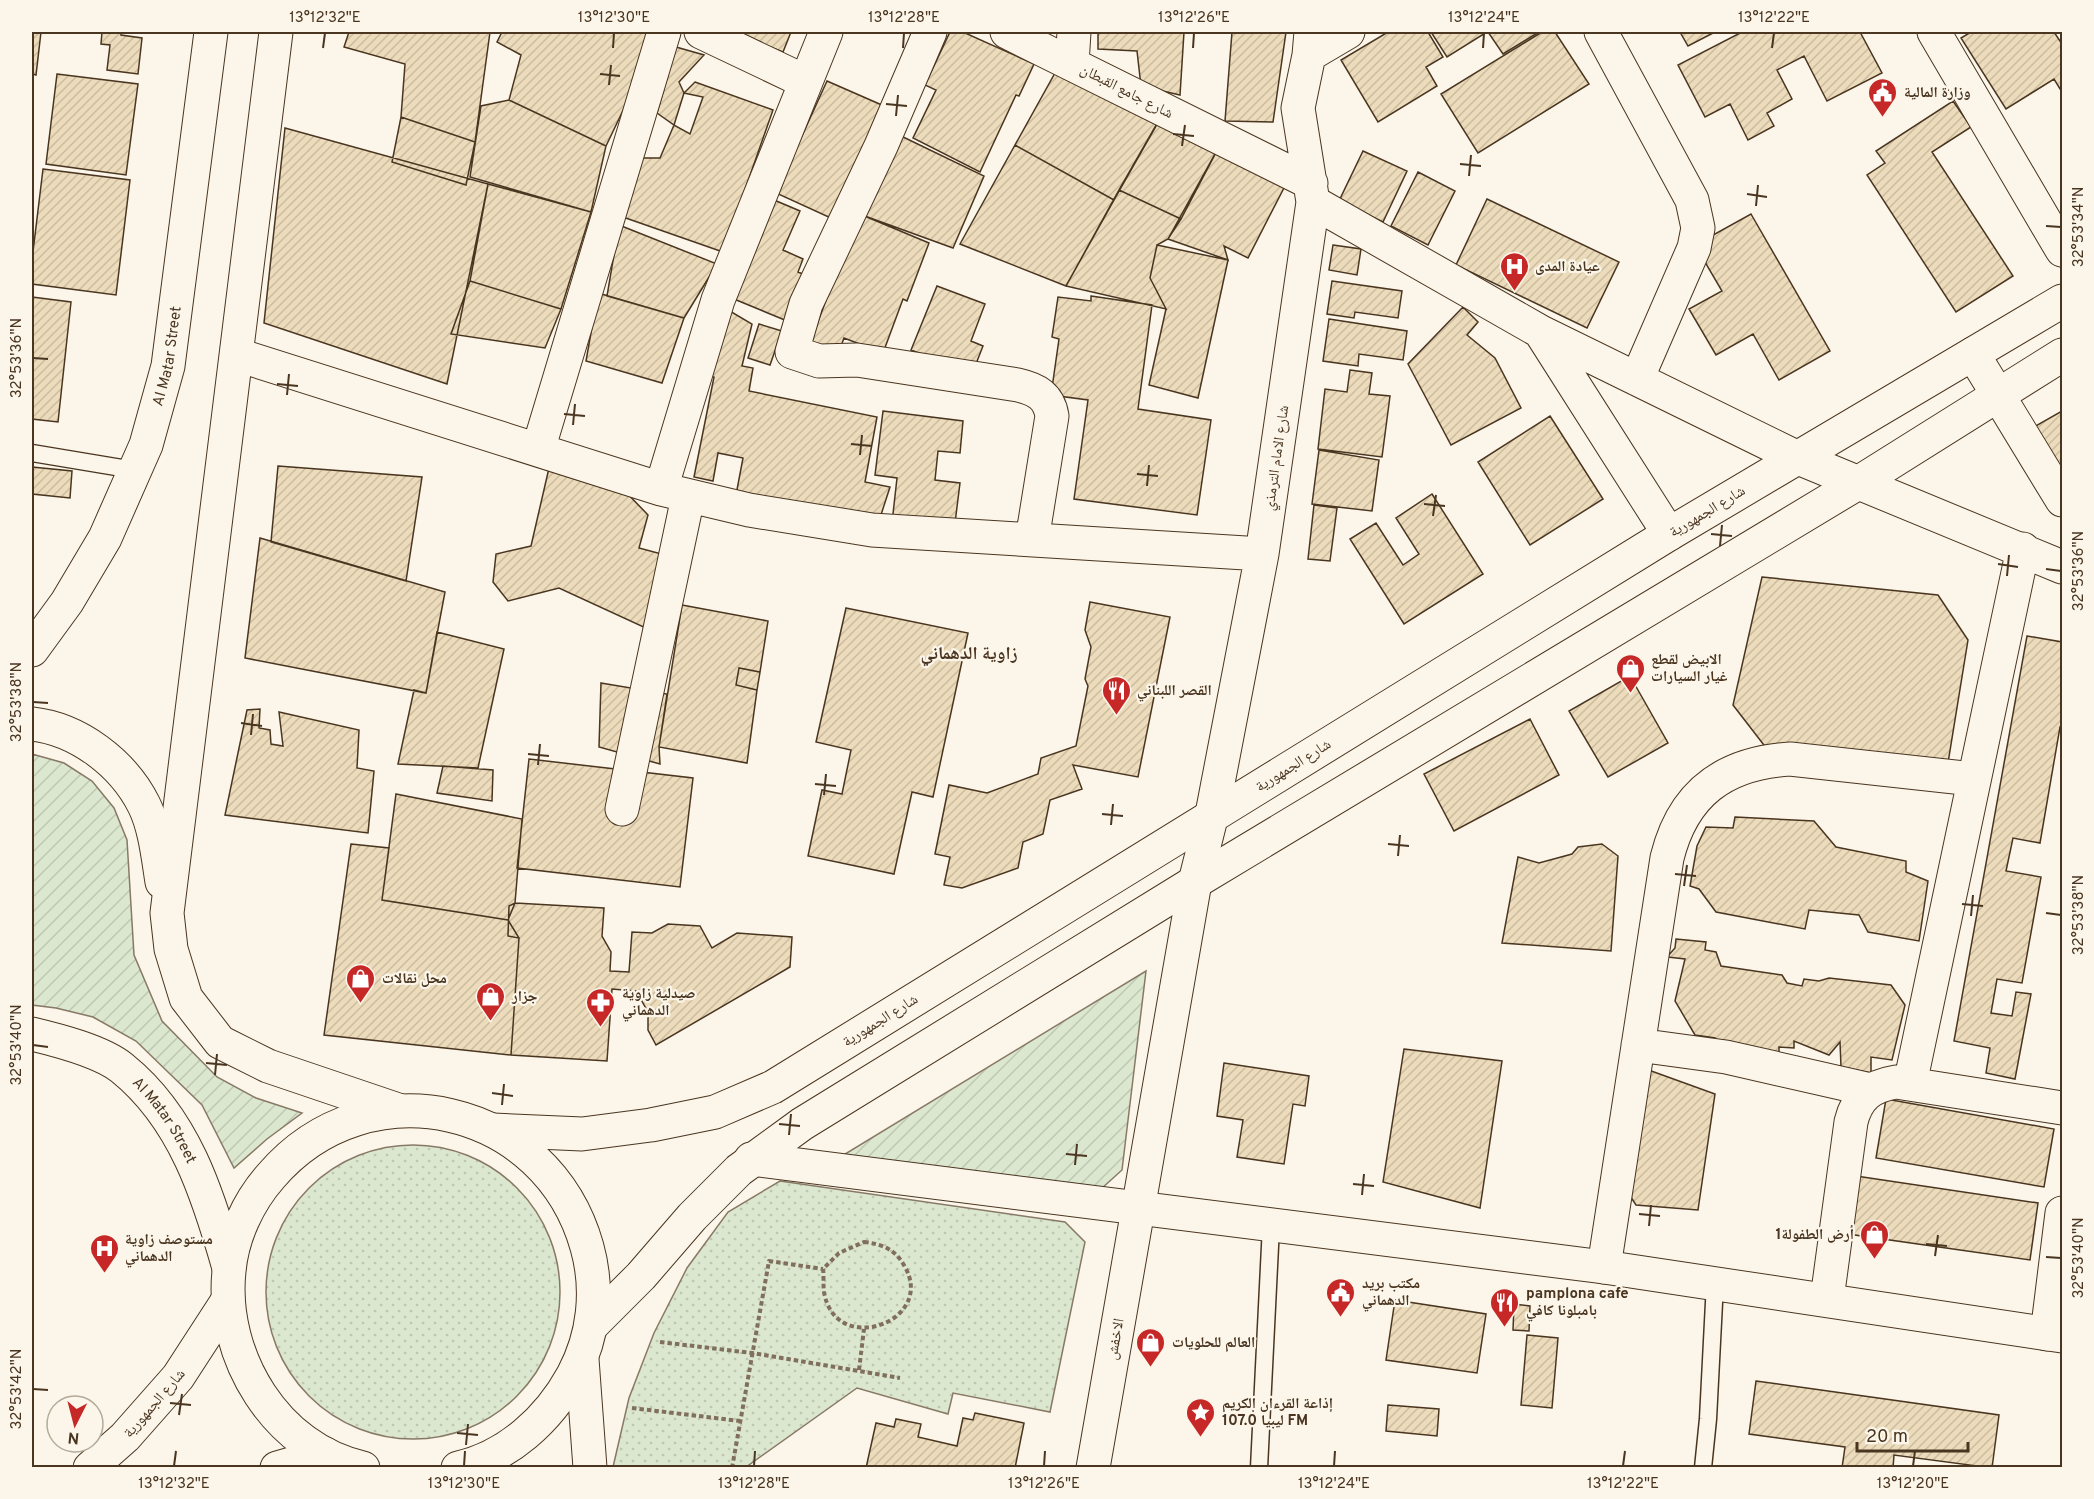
<svg xmlns="http://www.w3.org/2000/svg" width="2094" height="1499" font-family="Overpass,'Noto Naskh Arabic',sans-serif">
	<style>
		.park { fill: url(#park-dots); stroke: #887966; stroke-width: 1.5 }
		.garden { fill: url(#garden-furrows); stroke: #887966; stroke-width: 1.5 }
		.building { fill: url(#building-hatch); stroke: #4a3520; stroke-width: 1.5 }
		.lines { fill: none; stroke-linecap: round; stroke-linejoin: round }
		.lane-casing { stroke: #4a3520; stroke-width: 19 }
		.street-casing { stroke: #4a3520; stroke-width: 35 }
		.secondary-casing { stroke: #4a3520; stroke-width: 35 }
		.primary-casing { stroke: #4a3520; stroke-width: 35 }
		.path { stroke: #7f6f5c; stroke-width: 4; stroke-dasharray: 4.5 3; stroke-linecap: butt }
		.lane { stroke: #fbf6e9; stroke-width: 16 }
		.street { stroke: #fbf6e9; stroke-width: 33 }
		.secondary { stroke: #fbf6e9; stroke-width: 33 }
		.primary { stroke: #fbf6e9; stroke-width: 33 }
		.ticks { fill: none; stroke: #4a3520; stroke-width: 2 }
		.labels { text-anchor: middle; stroke-width: 4.5; stroke-linejoin: round; paint-order: stroke }
		.street-label { font-size: 15px; fill: #4a3520; stroke: #fbf6e9 }
		.poi-label { font-size: 15px; font-weight: bold; fill: #4a3520; stroke: #fbf6e9; text-anchor: start }
		.quarter-label { font-size: 18px; font-weight: bold; fill: #4a3520; stroke: #fbf6e9 }
		.neatline { fill: none; stroke: #4a3520; stroke-width: 2 }
		.ticks-label { font-size: 15px; text-anchor: middle; fill: #4a3520 }
	</style>
	<defs>
		<pattern id="park-dots" width="8" height="8" patternUnits="userSpaceOnUse" patternTransform="scale(1.5)"><rect width="8" height="8" fill="#dce7d0"/><path d="M2 2h.1M6 6h.1" fill="none" stroke="#bec7b2" stroke-width="1.8" stroke-linecap="round"/></pattern>
		<pattern id="garden-furrows" width="10" height="10" patternUnits="userSpaceOnUse" patternTransform="scale(1.5)"><rect width="10" height="10" fill="#dce7d0"/><path d="M-1 1l2-2M0 10L10 0M9 11l2-2" fill="none" stroke="#bec7b2"/></pattern>
		<pattern id="building-hatch" width="6" height="6" patternUnits="userSpaceOnUse" patternTransform="scale(1.5)"><rect width="6" height="6" fill="#ecdcbc"/><path d="M-1 1l2-2M0 6l6-6M5 7l2-2" fill="none" stroke="#ccbda1"/></pattern>
	</defs>
	<rect width="100%" height="100%" fill="#fbf6e9"/>
	<path class="park" d="M266 1292a147 147 0 1 1 294 0a147 147 0 1 1-294 0Z
		M780,1181l285,41 20,20 -35,170 -97,-19 -5,21 -91,-26 -111,79h-133l16,-69 25,-65 33,-65 41,-56z"/>
	<path class="garden" d="M32,754l32,9 28,18 22,27 13,32 7,115 28,66 55,56 39,21 46,15 -35,26 -33,29 -32,-63 -66,-64 -43,-24 -37,-9 -24,-3z
		M1146,971l-24,199 -21,19 -269,-27z"/>
	<path class="building" d="M32,32h9l-5,43 -4,-1z
		M102,32h19v3l21,3 -4,36 -31,-4 3,-25 -9,-1z
		M349,32h141l-15,110 -74,-25 4,-53 -61,-17z
		M502,32h150l7,3 -53,111 -97,-46 12,-45 -24,-13z
		M732,32h59l-8,20z
		M950,32h13l71,32 -15,32 -3,-1 -36,77 -67,-34 23,-48 -11,-5z
		M1098,32h86l-4,63 -39,-9 -4,-35 -39,-2z
		M1232,32h54l-13,90 -48,-1z
		M1388,32h40l15,25 -17,10 11,19 -59,36 -37,-62z
		M1431,32h56l-40,25z
		M1488,32h51l-36,22z
		M1542,32h13l34,52 -111,69 -37,-59z
		M1680,32h35l-27,14z
		M1742,32h118l22,41 -55,28 -23,-45 -27,14 15,29 -25,14 7,13 -26,14 -18,-36 -25,13 -27,-52z
		M1971,32h83l8,12v48l-8,-13 -48,30 -45,-71z
		M676,47l28,8 -25,27 5,11 -10,32 -17,-12z
		M1060,64l100,55 -46,81 -99,-55z
		M57,74l81,10 -12,91 -80,-11z
		M827,81l57,25 -51,113 -57,-26z
		M695,82l78,28 -50,142 -103,-36 18,-58h22l14,-33 16,9 13,-37 -19,-4z
		M509,100l97,46 -15,66 -121,-35 11,-71z
		M1953,101l18,26 -39,25 81,124 -57,36 -89,-137 18,-12 -9,-12z
		M1163,113l58,30 -40,76 -62,-29z
		M401,117l74,25 -9,43 -74,-23z
		M285,128l203,56 -41,200 -183,-61z
		M899,135l85,41 -31,72 -91,-33z
		M1221,143l68,35 -41,80 -24,-12 4,14 -60,-21z
		M1015,145l99,55 -48,86 -106,-42z
		M1363,151l44,20 -24,51 -44,-21z
		M43,169l87,11 -14,115 -84,-11v-24z
		M1418,172l37,19 -27,54 -37,-19z
		M488,184l103,28 -30,97 -91,-28z
		M1119,190l62,29 -13,20 -11,6 -7,33 16,31 -100,-23z
		M767,197l33,14 -17,39 20,9 -5,13 14,6 -20,45 -58,-24z
		M1487,199l132,63 -32,66 -131,-63z
		M1751,214l79,137 -51,29 -26,-46 -37,21 -27,-46 33,-18 -27,-46z
		M862,215l67,28 -22,58 -4,-2 -20,54 -39,-15 -7,19 -28,-11 48,-129z
		M619,225l98,39 -33,54 -77,-22z
		M1157,245l71,15 -30,138 -49,-13 17,-76 -16,-31z
		M1333,245l28,4 -4,26 -28,-5z
		M470,281l91,28 -16,39 -94,-14z
		M1332,281l70,10 -4,27 -43,-6 -1,6 -27,-4z
		M937,286l48,18 -14,37 12,5 -11,28 -61,-24z
		M598,293l86,25 -22,65 -76,-22z
		M1091,296l61,9 -14,104 73,11 -14,95 -123,-16 14,-99 -37,-5 8,-56 -7,-2 6,-40 33,4z
		M32,297l39,5 -13,120 -26,-3z
		M723,307l29,17 -10,42 11,2 -4,23 128,26 -12,65 25,5 -11,34 -143,-26 7,-37 -25,-5 -5,28 -19,-4 20,-100 -12,-2z
		M1463,307l15,15 -11,13 28,23 26,50 -70,37 -43,-81z
		M1329,319l78,12 -4,29 -44,-6 -1,12 -35,-5z
		M759,324l23,7 -12,34 -22,-7z
		M1350,370l22,3 -3,21 21,2 -8,61 -64,-8 7,-60 22,3z
		M883,411l80,10 -3,32 -22,-2 -3,29 25,3 -6,48 -62,-8 5,-45 -22,-3z
		M2062,411v71l-30,-54z
		M1550,416l53,83 -73,46 -52,-83z
		M1319,450l60,10 -7,51 -60,-7z
		M278,466l144,11 -16,104 -135,-39z
		M32,467l40,4 -2,27 -38,-4z
		M549,468l72,19 27,28 -9,33 30,8 -19,74 -91,-42 -51,13 -15,-19 3,-28 35,-8z
		M1432,494l51,80 -79,50 -54,-85 26,-16 27,42 16,-11 -23,-36z
		M1314,505l23,3 -7,53 -22,-2z
		M260,538l185,54 -19,101 -181,-35z
		M1762,577l176,18 30,45 -21,129 -180,-20 -34,-44z
		M1090,602l80,15 -32,160 -65,-12 9,24 -32,11 -7,34 -20,8 -5,26 -56,20 -18,-3 6,-28 -15,-3 14,-69 38,8 51,-19 3,-16 35,-12 12,-60 -3,-7 6,-32 -6,-17z
		M682,605l86,16 -8,51 -21,-4 -3,17 21,5 -10,73 -88,-16z
		M846,608l122,25 -35,164 -21,-5 -18,82 -86,-18 14,-66 20,4 9,-44 -35,-8z
		M437,632l67,17 -26,119 -80,-4 16,-74 12,3z
		M2027,636l35,6v86l-2,-1 -20,116 -27,-5 -7,33 35,6 -19,106 -25,-4 -6,34 21,3 4,-24 15,2 -16,85 -29,-6 4,-25 -36,-7z
		M739,668l21,4 -3,18 -21,-5z
		M1630,676l38,67 -60,34 -39,-66z
		M601,683l66,11 -8,53 1,17 -61,-17z
		M260,709l-1,19 11,2 1,14 12,2 -4,-34 80,18 -2,38 17,3 -6,62 -143,-18 22,-105z
		M1530,719l29,56 -105,56 -30,-57z
		M529,759l164,19 -13,109 -163,-19z
		M443,766l50,4 -1,31 -55,-8z
		M396,794l126,25 -7,84 -7,17 -126,-20z
		M1735,817l79,4 22,26 70,14v11l22,9 -9,60 -51,-9 -9,-17 -50,-5 -4,19 -89,-17 -17,-23 -9,-3 7,-40 9,-19 27,1z
		M351,844l38,4 -7,52 126,20 11,18 -8,117 -187,-20z
		M1602,844l16,12 -7,95 -109,-8 16,-86 21,6 33,-9 6,-7z
		M515,903l89,5 -2,28 9,16 -1,19 19,1 3,-40 20,1 16,-9 32,2 12,22 25,-15 55,4 -2,30 -134,78 -8,-15v-18l-12,-21 -24,-2 -5,72 -96,-6 8,-117 -11,-2 1,-30z
		M1676,939l30,3 -1,8 11,2 5,14 61,9 5,8 15,3 2,-7 15,2 10,-3 62,7 14,20 -13,55 -21,-3v16l-30,-6 -1,-25 -11,13 -35,-14v7l-15,-1v13l-65,-10 1,-12 -20,-3 -20,-34 10,-42 -18,-2 8,-9z
		M1404,1049l98,12 -22,147 -97,-26z
		M1224,1063l85,13 -4,30 -12,-2 -9,60 -47,-7 6,-37 -26,-4z
		M1643,1068l72,26 -17,116 -62,-5 -15,-23z
		M1886,1099l168,30 -10,58 -168,-29z
		M1856,1176l182,27 -8,57 -182,-26z
		M1395,1300l91,14 -9,59 -91,-13z
		M1514,1304l16,2 -1,25 -16,-1z
		M1527,1335l31,3 -6,70 -31,-3z
		M1756,1381l243,34 -7,53 -98,-13 -1,13h-51l3,-21 -96,-13z
		M1388,1405l51,4 -2,27 -51,-5z
		M975,1413l49,10 -9,45h-149l10,-45 18,4 2,-8 25,5 -3,13 39,9 6,-28 10,2z"/>
	<g class="lines">
		<defs>
			<path id="lane" d="M32,453l102,17
				M1259,1468l12,-242
				M1703,1468l5,-49 7,-136"/>
			<path id="street" d="M701,32l103,49
				M930,32l-49,114 -75,158 -14,48 27,9 38,-1 161,25c18,4 31,11 34,31l-20,124
				M1007,32l304,151
				M1601,32l91,168 6,28 -4,20 -57,131
				M1934,32l128,218
				M1309,55l39,-23
				M1072,64l2,-32
				M1313,202l228,130 255,125 266,110
				M1541,333l128,201
				M1973,354l89,146
				M238,355l423,134 88,21 123,20 390,24
				M538,450l126,-418
				M661,489l57,-189 108,-268
				M622,809l66,-312
				M1638,1045l88,12 145,33
				M1910,1084l113,-535
				M1604,1267l63,-409c16,-65 57,-95 123,-99l183,20
				M1827,1299l24,-177c6,-25 20,-36 45,-40l166,26
				M2047,1334l15,-121
				M1093,1468l102,-586 17,-68 50,-260 51,-352 -15,-94 11,-53 2,-23"/>
			<path id="secondary" d="M751,1159l853,108 458,69
				M582,1359l8,109"/>
			<g id="primary">
				<path d="M276,32l-109,881 4,36 15,49 34,44 48,24 130,44"/>
				<path id="s1" d="M32,650l35,-48 38,-64 41,-93 22,-79 43,-334"/>
				<path d="M32,724c46,5 91,39 112,81 11,22 14,52 18,77"/>
				<path id="s2" d="M32,1034c25,6 69,17 90,34 62,50 86,126 107,200"/>
				<path d="M493,1130l89,4 69,-9 64,-13 58,-25 896,-553 393,-233"/>
				<path d="M591,1326l50,-50 51,-59 47,-47 63,-46 393,-242 663,-399 204,-128"/>
				<path d="M90,1468l35,-31 53,-60 50,-77"/>
				<path d="M277,1468l48,-14"/>
				<path d="M363,1468c-87,-19 -143,-112 -134,-197 3,-34 19,-69 42,-95 97,-113 276,-72 316,71 12,43 7,89 -14,128 -24,44 -65,82 -115,93"/>
			</g>
		</defs>
		<use href="#lane" class="lane-casing"/>
		<use href="#street" class="street-casing"/>
		<use href="#secondary" class="secondary-casing"/>
		<use href="#primary" class="primary-casing"/>
		<path class="path" d="M864,1242c19,2 32,8 41,25 31,55 -70,91 -81,25 -1,-7 0,-16 -1,-23l16,-16z
			M660,1342l92,11 148,25
			M859,1370l5,-41
			M632,1408l108,13
			M732,1468l37,-207 54,8"/>
		<use href="#lane" class="lane"/>
		<use href="#street" class="street"/>
		<use href="#secondary" class="secondary"/>
		<use href="#primary" class="primary"/>
	</g>
	<path class="ticks" d="M323,48l2,-15M613,48l1,-15M903,48l1,-15M1193,48l1,-15M1483,48l1,-15M1772,48l2,-15M600,74l20,2M609,85l2,-20M886,104l21,2M896,116l2,-21M1173,134l21,2M1182,146l3,-21M1460,164l21,2M1469,176l2,-21M1747,194l20,3M1756,206l2,-21M2046,226l15,1M33,358l15,1M277,384l21,2M287,395l2,-21M564,414l21,2M573,425l2,-21M851,444l21,2M860,455l2,-20M1137,474l21,2M1147,486l2,-21M1424,504l21,2M1433,516l3,-21M1711,534l21,2M1720,546l2,-21M1998,564l20,3M2046,569l15,2M2007,576l2,-21M33,702l15,1M241,723l21,3M251,735l2,-21M528,754l21,2M538,765l2,-21M815,784l21,2M824,795l2,-21M1102,814l21,2M1111,825l2,-21M1388,844l21,2M1398,856l2,-21M1675,874l21,2M1684,886l3,-21M1962,904l21,2M2046,913l15,2M1971,916l2,-21M33,1045l15,2M206,1063l21,2M215,1075l2,-21M492,1093l21,3M502,1105l2,-21M779,1124l21,2M789,1135l2,-21M1066,1154l21,2M1075,1165l2,-21M1353,1184l21,2M1362,1195l2,-21M1639,1214l21,2M1649,1226l2,-21M1926,1244l21,2M1935,1256l3,-21M2046,1257l15,1M33,1389l15,1M170,1403l21,2M179,1415l3,-21M457,1433l21,2M466,1445l2,-21M174,1466l2,-15M464,1466l1,-15M754,1466l1,-15M1044,1466l1,-15M1334,1466l1,-15M1623,1466l2,-15M1913,1466l2,-15"/>
	<defs>
		<symbol id="civic-pin" viewBox="-11 -11 22 30"><path d="M0 17L-7.5 6A9.5 9.5 0 1 1 7.5 6Z" fill="#c62828" stroke="#fbf6e9"/><path d="M-.6-6.5H3V-4.5H.6V-3L4-1V1h2V6H-6V1h2V-1L-.6-3ZM-1.2 2.5V6h2.4V2.5Z" fill="#fff"/></symbol>
		<symbol id="hospital-pin" viewBox="-11 -11 22 30"><path d="M0 17L-7.5 6A9.5 9.5 0 1 1 7.5 6Z" fill="#c62828" stroke="#fbf6e9"/><path d="M-5-5h3v3.5h4V-5h3V5h-3V1.5h-4V5h-3Z" fill="#fff"/></symbol>
		<symbol id="shop-pin" viewBox="-11 -11 22 30"><path d="M0 17L-7.5 6A9.5 9.5 0 1 1 7.5 6Z" fill="#c62828" stroke="#fbf6e9"/><path d="M-5-2.5h2.3a2.7 3.5 0 0 1 5.4 0H5L5.5 6h-11ZM-1.5-2.5h3a1.5 2.3 0 0 0-3 0Z" fill="#fff"/></symbol>
		<symbol id="restaurant-pin" viewBox="-11 -11 22 30"><path d="M0 17L-7.5 6A9.5 9.5 0 1 1 7.5 6Z" fill="#c62828" stroke="#fbf6e9"/><path d="M-5-6h1v4h1v-4h1v4h1v-4h1v5L-1.5 .5V6h-2V.5L-5-1ZM5-6V6H3V1.5H1.5Q1.5-4 5-6Z" fill="#fff"/></symbol>
		<symbol id="pharmacy-pin" viewBox="-11 -11 22 30"><path d="M0 17L-7.5 6A9.5 9.5 0 1 1 7.5 6Z" fill="#c62828" stroke="#fbf6e9"/><path d="M-2-6h4v4h4v4h-4v4h-4v-4h-4v-4h4Z" fill="#fff"/></symbol>
		<symbol id="sight-pin" viewBox="-11 -11 22 30"><path d="M0 17L-7.5 6A9.5 9.5 0 1 1 7.5 6Z" fill="#c62828" stroke="#fbf6e9"/><path d="M0-6L1.8-2.2L6-1.7L2.9 1.2L3.7 5.4L0 3.3L-3.7 5.4L-2.9 1.2L-6-1.7L-1.8-2.2Z" fill="#fff"/></symbol>
	</defs>
	<g fill-rule="evenodd">
		<use href="#civic-pin" x="1866" y="76" width="33" height="45"/>
		<use href="#hospital-pin" x="1498" y="250" width="33" height="45"/>
		<use href="#shop-pin" x="1614" y="652" width="33" height="45"/>
		<use href="#restaurant-pin" x="1100" y="674" width="33" height="45"/>
		<use href="#shop-pin" x="344" y="962" width="33" height="45"/>
		<use href="#shop-pin" x="474" y="980" width="33" height="45"/>
		<use href="#pharmacy-pin" x="584" y="986" width="33" height="45"/>
		<use href="#shop-pin" x="1858" y="1218" width="33" height="45"/>
		<use href="#hospital-pin" x="88" y="1232" width="33" height="45"/>
		<use href="#civic-pin" x="1324" y="1276" width="33" height="45"/>
		<use href="#restaurant-pin" x="1488" y="1286" width="33" height="45"/>
		<use href="#shop-pin" x="1134" y="1326" width="33" height="45"/>
		<use href="#sight-pin" x="1184" y="1396" width="33" height="45"/>
	</g>
	<g class="labels">
		<g class="street-label">
			<text transform="translate(1127 91) rotate(27)" y="5">شارع جامع القبطان</text>
			<text dy="5" stroke="none"><textPath href="#s1" startOffset="327">Al Matar Street</textPath></text>
			<text transform="translate(1276 458) rotate(-82)" y="5">شارع الامام الترمذي</text>
			<text transform="translate(1707 511) rotate(-31)" y="5">شارع الجمهورية</text>
			<text transform="translate(1293 765) rotate(-32)" y="5">شارع الجمهورية</text>
			<text transform="translate(880 1020) rotate(-32)" y="5">شارع الجمهورية</text>
			<text dy="5" stroke="none"><textPath href="#s2" startOffset="165">Al Matar Street</textPath></text>
			<text transform="translate(1115 1339) rotate(-80)" y="5">الاخفش</text>
			<text transform="translate(154 1403) rotate(-49)" y="5">شارع الجمهورية</text>
		</g>
		<g class="poi-label">
			<text x="1904" y="97">وزارة المالية</text>
			<text x="1535" y="271">عيادة المدى</text>
			<text x="1651" y="664">الابيض لقطع<tspan x="1651" dy="17">غيار السيارات</tspan></text>
			<text x="1137" y="695">القصر اللبناني</text>
			<text x="382" y="983">محل نقالات</text>
			<text x="622" y="998">صيدلية زاوية<tspan x="622" dy="17">الدهماني</tspan></text>
			<text x="512" y="1001">جزار</text>
			<text x="1854" y="1239" text-anchor="end">أرض الطفولة1</text>
			<text x="125" y="1244">مستوصف زاوية<tspan x="125" dy="17">الدهماني</tspan></text>
			<text x="1362" y="1288">مكتب بريد<tspan x="1362" dy="17">الدهماني</tspan></text>
			<text x="1526" y="1298">pamplona cafe<tspan x="1526" dy="17">بامبلونا كافي</tspan></text>
			<text x="1172" y="1347">العالم للحلويات</text>
			<text x="1222" y="1408">إذاعة القرءان الكريم<tspan x="1222" dy="17">ليبيا 107.0 FM</tspan></text>
		</g>
		<g class="quarter-label">
			<text x="969" y="659">زاوية الدهماني</text>
		</g>
	</g>
	<rect width="2094" height="1499" fill="none" stroke="#fbf6e9" stroke-width="66"/>
	<g transform="translate(75 1424) rotate(186)"><circle r="28" fill="#fbf6e9" stroke="#b4a999" stroke-width="1.5"/>
	<path d="M0-4.5L10 22L0 15L-10 22Z" fill="#c62828"/>
	<text y="-9" font-size="16" font-weight="bold" text-anchor="middle" fill="#4a3520">N</text>
	</g>
	<path d="M1857 1442v9h111v-9" fill="none" stroke="#4a3520" stroke-width="3"/>
	<text x="1866" y="1442" font-size="18" fill="#4a3520" stroke="#fbf6e9" stroke-width="4.5" paint-order="stroke">20 m</text>
	<rect x="33" y="33" width="2028" height="1433" class="neatline"/>
	<g class="ticks-label">
		<text x="325" y="22">13°12'32"E</text>
		<text x="614" y="22">13°12'30"E</text>
		<text x="904" y="22">13°12'28"E</text>
		<text x="1194" y="22">13°12'26"E</text>
		<text x="1484" y="22">13°12'24"E</text>
		<text x="1774" y="22">13°12'22"E</text>
		<text transform="translate(2078 227) rotate(-90)" y="5">32°53'34"N</text>
		<text transform="translate(16 358) rotate(-90)" y="5">32°53'36"N</text>
		<text transform="translate(2078 571) rotate(-90)" y="5">32°53'36"N</text>
		<text transform="translate(16 702) rotate(-90)" y="5">32°53'38"N</text>
		<text transform="translate(2078 915) rotate(-90)" y="5">32°53'38"N</text>
		<text transform="translate(16 1045) rotate(-90)" y="5">32°53'40"N</text>
		<text transform="translate(2078 1258) rotate(-90)" y="5">32°53'40"N</text>
		<text transform="translate(16 1389) rotate(-90)" y="5">32°53'42"N</text>
		<text x="174" y="1488">13°12'32"E</text>
		<text x="464" y="1488">13°12'30"E</text>
		<text x="754" y="1488">13°12'28"E</text>
		<text x="1044" y="1488">13°12'26"E</text>
		<text x="1334" y="1488">13°12'24"E</text>
		<text x="1623" y="1488">13°12'22"E</text>
		<text x="1913" y="1488">13°12'20"E</text>
	</g>
</svg>
